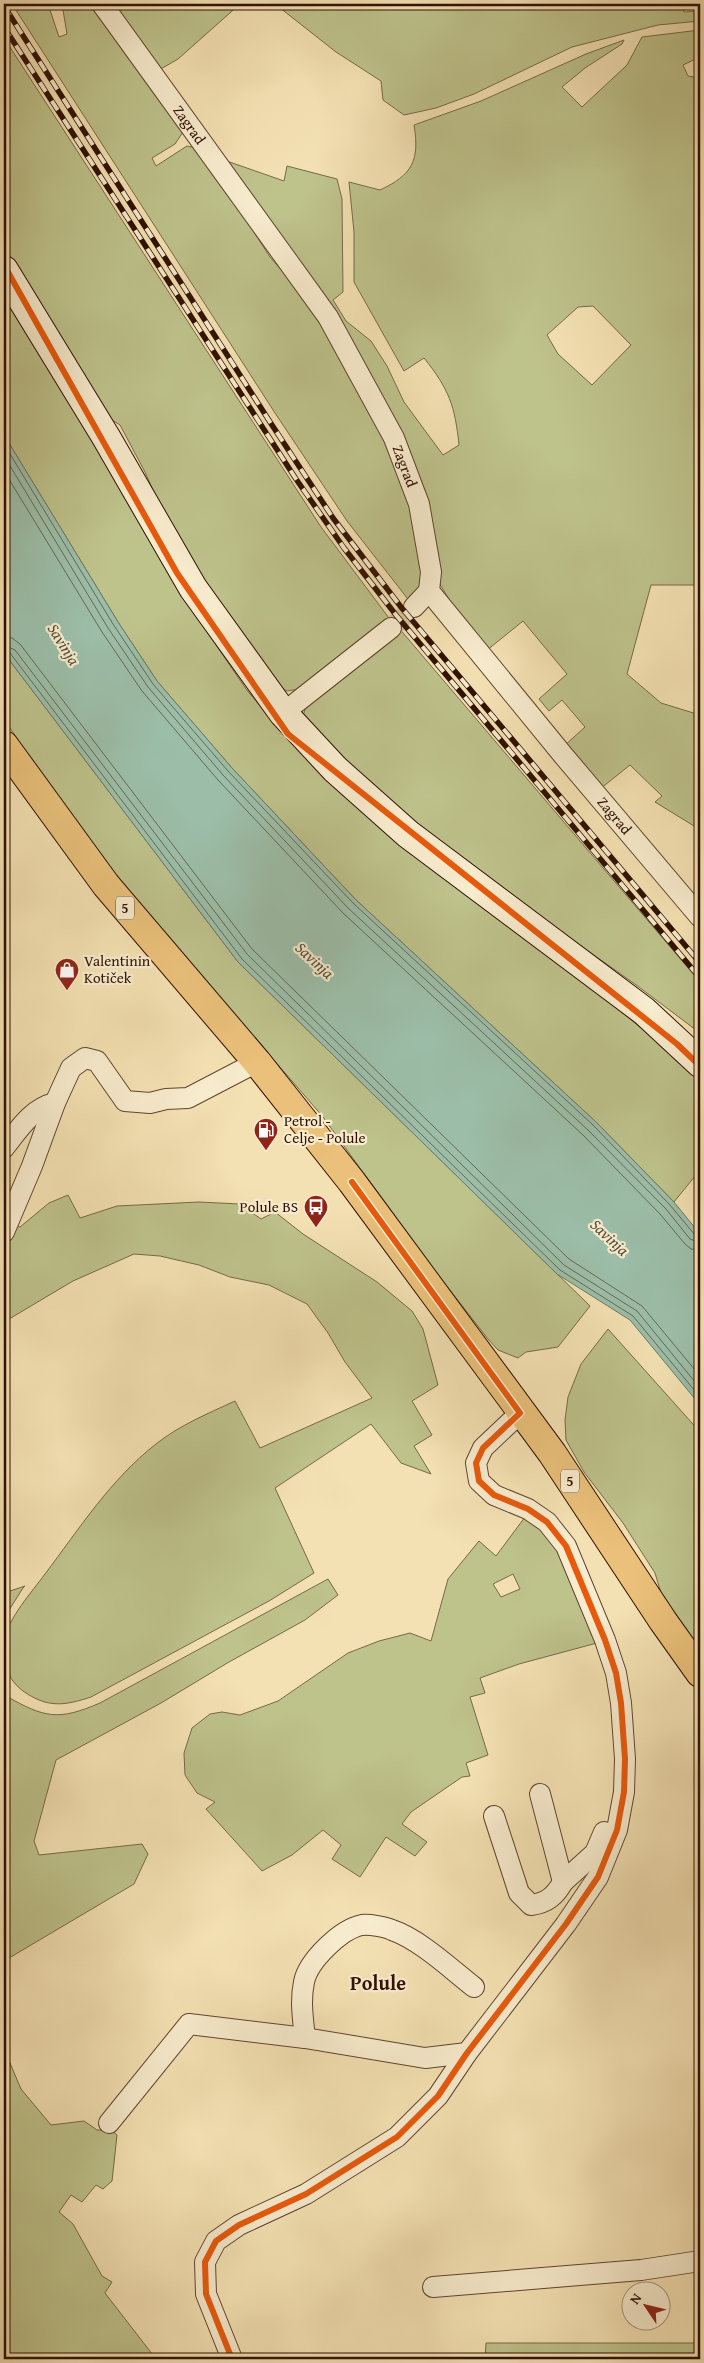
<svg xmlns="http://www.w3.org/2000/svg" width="704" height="2363" font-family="'Gentium Book Plus',serif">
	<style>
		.green { fill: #bec28b; stroke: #766a46; fill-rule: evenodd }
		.water { fill: #9cbea9; stroke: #707965 }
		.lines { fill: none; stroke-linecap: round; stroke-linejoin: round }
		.shore { stroke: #666854; stroke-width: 1 }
		.street-tunnel { stroke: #d6c298; stroke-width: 20; stroke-dasharray: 20 10; stroke-linecap: butt }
		.street-casing { stroke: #60452d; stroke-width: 22 }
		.secondary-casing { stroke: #2f1100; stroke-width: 30 }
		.primary-casing { stroke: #2f1100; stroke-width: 30 }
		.street { stroke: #f8ecce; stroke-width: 20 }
		.secondary { stroke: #f8ecce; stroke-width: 28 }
		.primary { stroke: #eac07a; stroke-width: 28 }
		.rail-casing { stroke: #2f1100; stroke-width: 5.5 }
		.rail { stroke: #f8ecce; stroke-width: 4; stroke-dasharray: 11; stroke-linecap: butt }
		.cycleway-casing { stroke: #f8ecce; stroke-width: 9 }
		.cycleway { stroke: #e8590c; stroke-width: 6 }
		.labels { text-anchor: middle; stroke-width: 4.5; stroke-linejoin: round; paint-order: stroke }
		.shield { fill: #f8ecce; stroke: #6b533e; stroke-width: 1 }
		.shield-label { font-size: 14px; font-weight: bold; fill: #2f1100 }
		.street-label { font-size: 15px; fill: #2f1100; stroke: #f8ecce }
		.poi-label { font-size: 15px; fill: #2f1100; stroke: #f8ecce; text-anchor: start }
		.water-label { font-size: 16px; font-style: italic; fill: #554e3b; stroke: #f8ecce }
		.district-label { font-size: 20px; font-weight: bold; fill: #2f1100; stroke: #f8ecce }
	</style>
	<rect width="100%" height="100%" fill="#f4e1b3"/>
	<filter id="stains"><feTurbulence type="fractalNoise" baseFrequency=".004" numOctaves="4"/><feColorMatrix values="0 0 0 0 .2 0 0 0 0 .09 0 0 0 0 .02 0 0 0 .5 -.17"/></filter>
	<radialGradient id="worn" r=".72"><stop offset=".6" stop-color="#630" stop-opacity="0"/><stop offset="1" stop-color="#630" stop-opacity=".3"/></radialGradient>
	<path class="green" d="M12,4h36l11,33 8,-3 -5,-30h32l89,128 -8,12 -23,14 4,8 31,-20 10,2 11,13 62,96 38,44 22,31 80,159 14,90 -13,22 -64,-82 -72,-108z
		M110,4h130l-62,55 -19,11z
		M275,4h407l2,8 16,-1v10l-42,4 -86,22 -98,47 -38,14 -32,7 -21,-15 -2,-19 -45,-29z
		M700,30v27l-17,8 5,11 12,2v507h-49l-24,89 34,29 39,12v108l-6,3 -39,-24 7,-6 -32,-31 -30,24 -37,-42 22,-20 -23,-27 -13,11 -10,-12 28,-25 -44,-53 -37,30 -25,-32 -23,-38 -31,-124 -186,-298 63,22 3,-15 50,13 5,20 1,93 -10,8 13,21 25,20 16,25 17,36 39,53 16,-10c-4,-39 -10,-56 -35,-87l-20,13 -50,-89v-50l-5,-50 31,8c32,-15 40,-29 34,-65l67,-24 105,-47 38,-14 -2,4 -37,24 -23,19 20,20 45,-42 15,-28zM593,306l38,39 -39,40 -34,-31 -11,-19 31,-28z
		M4,38l317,489 68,91 -90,71 -12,2 -11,-7 -34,-44 -77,-123 -20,-45 -25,-47 -19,-12 -97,-163z
		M4,294l193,323 49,72 41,49 45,47 38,34 243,186 78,64 9,11v90l-26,32 -78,-80 -240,-222 -124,-132 -75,-87 -39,-59 -114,-187z
		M398,627l302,355v51l-61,-46 -164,-116 -117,-94 -55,-61 3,-10z
		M4,653l234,309 352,344 -32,41 -32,5 -8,6 -20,-8 -10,-11 -60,-77 -105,-145 -205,-238 -98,-136 -16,-24z
		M68,1195l12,23 37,-12 82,-4 41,2 21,15 14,-7 28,22 74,48 35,29 11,18 15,56 -26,16 20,34 -18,11 17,28 -30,-11 -30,-39 -96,64 39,85 -45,28 -178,96c-27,9 -44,11 -68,-6 -15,-11 -23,-31 -19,-50 4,-23 28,-49 41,-67 34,-45 66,-95 111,-130 24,-19 51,-30 79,-43l25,47 112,-50 -27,-36 -17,-29 -21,-29 -38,-19 -39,-8 -31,-12 -39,-9 -26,-2 -61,27 -69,41v-77l9,-19 7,1 29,-24z
		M608,1329l92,103v208l-14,1 -22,-38 -9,-30 -32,-50 -39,-51 -18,-32 -1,-20 3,-23 13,-33z
		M525,1517l20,14 13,20 39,92 -78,21 -39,14 5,15 -15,4 18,58 -22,8 4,13 -8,1 -51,35 -9,12 25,18 -12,14 -29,-19 -26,40 -28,-18 9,-14 -18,-15 -31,25 -30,16 -56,-62 9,-7 -18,-9 -12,-18 -1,-22 8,-25 18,-14 12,-2 18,3 38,-14 70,-48 31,-12 31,-8 21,8 17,-62 31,-38 17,15zM513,1574l7,15 -19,8 -8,-13z
		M328,1579l10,16 -33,25 -76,42 -68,41 -105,57 -22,81 5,14 103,-11 6,10 -14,30 -130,77v-269l2,4c39,22 52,25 94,7z
		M25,1586l-2,2 -19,30v-25z
		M4,2049l17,40 30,36 33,-4 13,9h14l6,5 -5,46 -9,8 -7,-4 -14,17 -11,-7 -12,17 14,12 29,52 10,6 -7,11 51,66h-152z
		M486,2343h214v16h-215z"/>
	<path class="water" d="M4,435l114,187 39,59 75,87 124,132 240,222 78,80 26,32v171l-70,-85 -73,-46 -319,-312 -234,-309z"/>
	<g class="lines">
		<path class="shore" d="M4,444l109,180 40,60 75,87 125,132 240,222 77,80 25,30 5,2
			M4,456l104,172 40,59 75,88 125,133 240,222 78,79 24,30 10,4
			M4,471l98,161 40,59 76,89 125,133 240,222 77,79 25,30 6,5 9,1
			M4,637l8,1 8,6 232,305 317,310 73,47 58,70
			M4,645l11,5 232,304 317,311 73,46 63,77
			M4,651l6,2 232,306 318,311 73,46 67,81"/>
		<path class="street-tunnel" d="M391,628l23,-21"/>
		<defs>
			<g id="street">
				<path id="s1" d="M102,4l226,313 66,121 25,66 12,68 -2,19 134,164 137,162"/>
				<path d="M414,607l15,-16"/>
				<path d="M283,713l108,-85"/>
				<path d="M4,1148c15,-19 28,-40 51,-45"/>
				<path d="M4,1232l28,-66 23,-63 16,-35 14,-10 12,3 28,40 25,2 16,-4 22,-1 69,-36"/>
				<path d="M540,1794l23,88 32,-29 9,-21"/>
				<path d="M494,1816l25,77 12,12c16,-2 24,-9 32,-23"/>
				<path d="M305,2038c-2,-19 -5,-37 -1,-56 4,-21 37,-53 58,-57 7,-1 24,2 30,5 27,9 59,39 82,57"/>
				<path d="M109,2123l80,-99 116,14 120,20 42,-5"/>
				<path d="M433,2287l208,-17 59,-9"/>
				<path d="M232,2359l-26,-65 -1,-32 11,-21 23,-16 67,-31 91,-57 41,-41 29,-43 99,-129 32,-47 19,-47 7,-38 1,-33 -4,-56 -5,-30 -11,-33 -39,-94 -19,-24 -19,-13 -34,-14 -15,-14 -3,-18 7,-15 37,-35"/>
			</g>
			<path id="secondary" d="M4,270l102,167 87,151 90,125 52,56 73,65 236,177 56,52"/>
			<path id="primary" d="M4,745l102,140 151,177 95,120 200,271 111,168 37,52"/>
		</defs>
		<use href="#street" class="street-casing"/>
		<use href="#secondary" class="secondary-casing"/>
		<use href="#primary" class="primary-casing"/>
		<use href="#street" class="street"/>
		<use href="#secondary" class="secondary"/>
		<use href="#primary" class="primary"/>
		<defs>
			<path id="rail" d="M4,6l266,416 63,96 68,89 299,356
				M4,27l292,452 48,69 52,67 304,363"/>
		</defs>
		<use href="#rail" class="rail-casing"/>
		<use href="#rail" class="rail"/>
		<defs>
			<path id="cycleway" d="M4,265l173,308 111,161 389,310 23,22
				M232,2359l-26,-65 -1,-32 11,-21 23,-16 67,-31 91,-57 41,-41 29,-43 99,-129 32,-47 19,-47 7,-38 1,-33 -4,-56 -5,-30 -11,-33 -39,-94 -19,-24 -19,-13 -34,-14 -15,-14 -3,-18 7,-15 37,-35 -168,-231"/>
		</defs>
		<use href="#cycleway" class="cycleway-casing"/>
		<use href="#cycleway" class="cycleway"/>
	</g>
	<defs>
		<symbol id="shop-pin" viewBox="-11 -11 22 30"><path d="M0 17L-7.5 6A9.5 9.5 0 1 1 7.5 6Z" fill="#8f2418" stroke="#f8ecce"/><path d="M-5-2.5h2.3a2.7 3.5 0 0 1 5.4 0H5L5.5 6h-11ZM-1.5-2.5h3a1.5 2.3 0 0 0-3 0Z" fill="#fff"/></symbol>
		<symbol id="fuel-pin" viewBox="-11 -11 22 30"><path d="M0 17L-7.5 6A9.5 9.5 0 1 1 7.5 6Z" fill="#8f2418" stroke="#f8ecce"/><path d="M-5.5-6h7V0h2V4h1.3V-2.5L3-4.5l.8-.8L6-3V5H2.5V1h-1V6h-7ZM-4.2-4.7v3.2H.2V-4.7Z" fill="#fff"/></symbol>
		<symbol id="bus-pin" viewBox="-11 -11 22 30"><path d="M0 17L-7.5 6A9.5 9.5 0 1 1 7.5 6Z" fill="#8f2418" stroke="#f8ecce"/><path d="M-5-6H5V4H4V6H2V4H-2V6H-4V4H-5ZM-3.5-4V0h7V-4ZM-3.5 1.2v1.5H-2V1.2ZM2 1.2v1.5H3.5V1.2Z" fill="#fff"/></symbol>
	</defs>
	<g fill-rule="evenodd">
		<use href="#shop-pin" x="53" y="956" width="28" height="38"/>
		<use href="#fuel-pin" x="252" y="1116" width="28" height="38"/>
		<use href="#bus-pin" x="302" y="1193" width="28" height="38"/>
	</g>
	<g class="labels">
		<g class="shield">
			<rect x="116" y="896.5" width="18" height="23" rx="4"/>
			<rect x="561" y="1469.5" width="18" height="23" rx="4"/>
		</g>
		<g class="shield-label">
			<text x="125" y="913">5</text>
			<text x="570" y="1486">5</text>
		</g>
		<g class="street-label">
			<text dy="5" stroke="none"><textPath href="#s1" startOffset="149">Zagrad</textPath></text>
			<text dy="5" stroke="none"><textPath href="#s1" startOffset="554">Zagrad</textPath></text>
			<text dy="5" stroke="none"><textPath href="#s1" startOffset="974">Zagrad</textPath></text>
		</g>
		<g class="poi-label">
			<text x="84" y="966">Valentinin<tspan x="84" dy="17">Kotiček</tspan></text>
			<text x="284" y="1126">Petrol -<tspan x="284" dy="17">Celje - Polule</tspan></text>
			<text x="298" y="1212" text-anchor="end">Polule BS</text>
		</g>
		<g class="water-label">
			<text transform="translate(64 644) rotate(58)" y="6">Savinja</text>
			<text transform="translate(315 960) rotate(43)" y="6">Savinja</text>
			<text transform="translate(610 1237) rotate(43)" y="6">Savinja</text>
		</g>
		<g class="district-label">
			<text x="378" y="1990">Polule</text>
		</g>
	</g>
	<rect width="704" height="2363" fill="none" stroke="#f4e1b3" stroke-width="20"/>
	<rect x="5" y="5" width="694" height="2353" fill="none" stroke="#2f1100" stroke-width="2.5"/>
	<rect x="10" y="10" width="684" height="2343" fill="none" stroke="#2f1100"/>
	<g transform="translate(646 2306) rotate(305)"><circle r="24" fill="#f8ecce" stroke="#a8947c"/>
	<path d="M0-4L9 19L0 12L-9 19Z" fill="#8f2418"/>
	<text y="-8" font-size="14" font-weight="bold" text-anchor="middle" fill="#2f1100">N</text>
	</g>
	<rect width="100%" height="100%" filter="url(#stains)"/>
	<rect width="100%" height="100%" fill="url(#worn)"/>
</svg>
